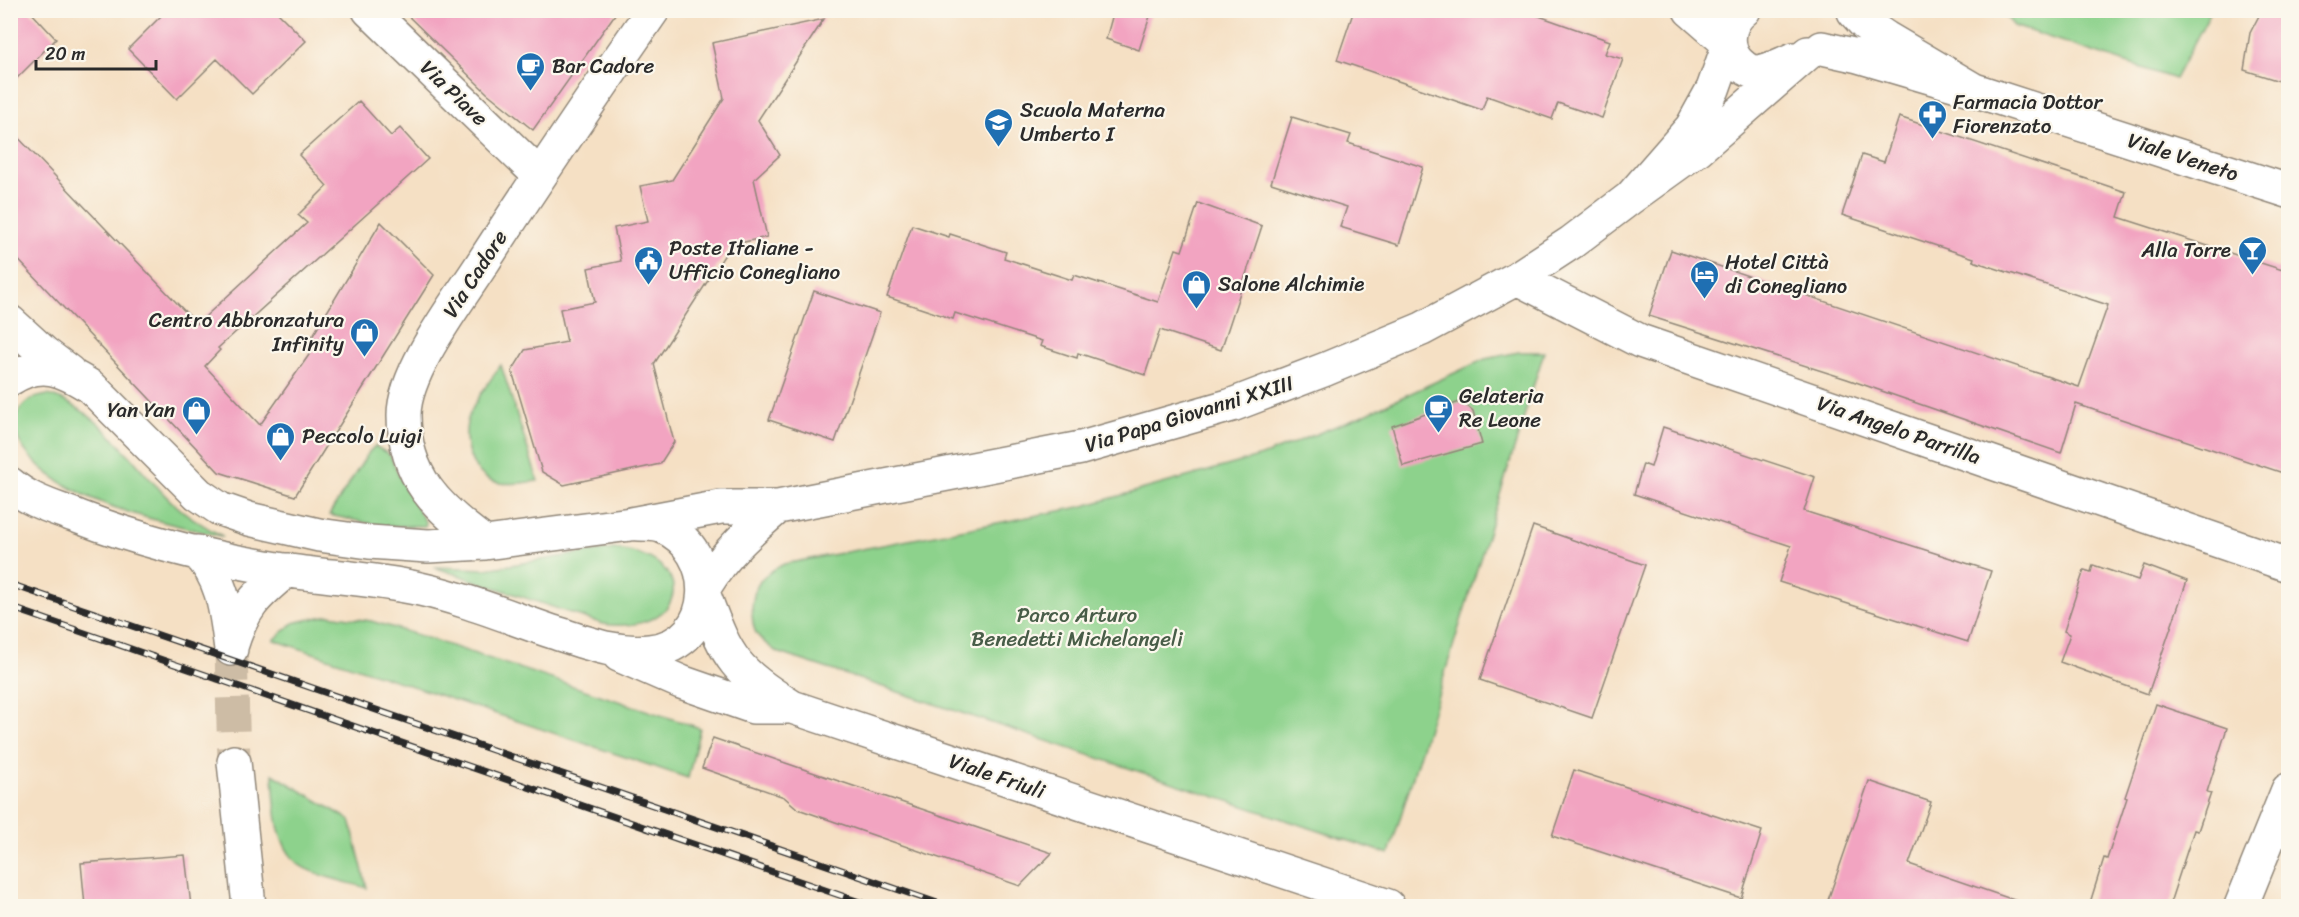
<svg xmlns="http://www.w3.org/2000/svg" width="2299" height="917" font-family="Sriracha,sans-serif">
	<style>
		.green { fill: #8dd28c; stroke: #5c7e5c; stroke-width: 1.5 }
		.building { fill: #f2a4c1 }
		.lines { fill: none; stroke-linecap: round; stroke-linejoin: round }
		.minor-tunnel { stroke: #cdbca5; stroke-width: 33; stroke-dasharray: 33 16; stroke-linecap: butt }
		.minor-casing { stroke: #908678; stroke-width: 36 }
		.minor { stroke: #fff; stroke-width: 33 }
		.rail-casing { stroke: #2b2b2b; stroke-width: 7 }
		.rail { stroke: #fbf7ec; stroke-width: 4.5; stroke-dasharray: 14; stroke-linecap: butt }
		.labels { text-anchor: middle; stroke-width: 4.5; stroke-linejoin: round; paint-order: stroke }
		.poi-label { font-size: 21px; fill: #2b2b2b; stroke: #fbf7ec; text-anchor: start }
		.street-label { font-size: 21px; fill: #2b2b2b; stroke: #fbf7ec }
		.park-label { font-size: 21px; fill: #485d48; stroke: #fbf7ec }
	</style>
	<rect width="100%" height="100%" fill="#fbf7ec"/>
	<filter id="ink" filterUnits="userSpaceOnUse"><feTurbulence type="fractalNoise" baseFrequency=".0167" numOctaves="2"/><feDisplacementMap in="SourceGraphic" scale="12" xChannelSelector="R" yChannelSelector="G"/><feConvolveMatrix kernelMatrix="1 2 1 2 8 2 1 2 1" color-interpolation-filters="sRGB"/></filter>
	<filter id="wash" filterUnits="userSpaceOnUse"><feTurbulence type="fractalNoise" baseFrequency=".008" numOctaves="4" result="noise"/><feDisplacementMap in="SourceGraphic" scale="24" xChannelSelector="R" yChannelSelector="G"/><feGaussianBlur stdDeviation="1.35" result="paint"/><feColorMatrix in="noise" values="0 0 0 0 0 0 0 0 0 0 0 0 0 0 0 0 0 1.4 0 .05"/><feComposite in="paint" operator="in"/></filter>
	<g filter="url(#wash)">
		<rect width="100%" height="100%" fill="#f5e0c4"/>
		<path class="green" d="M2001,11h210l-36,68 -161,-53z
			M1519,352h25l-155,502 -612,-202c-7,-5 -16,-11 -21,-19 -3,-6 -4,-16 -4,-23 1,-25 9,-35 32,-46l296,-57 182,-51 99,-40 124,-57z
			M501,365l37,116c-12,1 -26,4 -37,2 -30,-3 -41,-43 -32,-67 7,-18 21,-35 32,-51z
			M48,395c53,14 85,70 123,106 16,15 34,26 53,36 -51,-13 -106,-23 -153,-49 -23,-12 -67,-45 -53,-75 6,-13 17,-16 30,-18z
			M375,446l15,9 13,30 23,38 -1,3h-43l-53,-11 40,-63z
			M615,549c87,9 71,87 -12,75l-169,-57 52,2 97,-16z
			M329,615l42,6 47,14 282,93 -12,50 -414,-138 19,-17z
			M273,774l77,46 17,68c-16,-5 -59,-14 -70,-25 -23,-22 -22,-60 -24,-89z"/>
		<g id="blocks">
			<path class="building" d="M10,10h19l27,29 -46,46z
				M167,10h108l31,31 -54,53 -35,-35 -40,40 -49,-50z
				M402,10h216l-85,120 -46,-37z
				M1114,10h38l-13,40 -33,-11z
				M1354,10h168l88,31 -5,13 18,5 -21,59 -44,-15 -6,16 -65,-23 -5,14 -145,-50z
				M2262,10h27v74l-45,-14 6,-37z
				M824,19l-66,101 22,35 -26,24 13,58 -36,8 -77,119 20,78 -14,22 -96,21 -22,-13 -30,-101 13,-21 42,-8 -7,-33 35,-7 -7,-34 33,-7 -7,-33 34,-7 -8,-35 32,-6 52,-82 -12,-55z
				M359,101l32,35 9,-8 28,31 -210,189 2,2 -15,16 55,59 51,-73 -5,-5 75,-125 53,53 -139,221 -76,-24 -209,-221v-122l187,195 110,-101 -9,-8 29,-29 -28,-31z
				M1292,117l59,18 -3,8 75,24 -24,78 -59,-18 7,-20 -76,-24z
				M1899,117l227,75 -8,25 171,55v203l-213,-71 -15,49 -214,-74 -198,-63 22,-66 408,137 29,-82 -135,-44 1,-3 -132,-43 20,-60 22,7z
				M1198,203l64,23 -41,124 -61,-20 -15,45 -67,-22 -1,5 -37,-12 2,-5 -87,-28 -2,6 -66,-22 25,-72 37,12 1,-3 56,18 -2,6 68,22 2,-5 84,27 18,-53 6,2z
				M814,291l66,22 -45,129 -66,-22z
				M1462,401l11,10 9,33 -79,22 -11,-40z
				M1663,427l152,50 -11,34 187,60 -23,71 -189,-60 12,-36 -157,-52 9,-30 8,3z
				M1533,526l112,39 -53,153 -112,-38z
				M2093,565l45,15 6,-15 43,16 -39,113 -88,-32 10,-28 -6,-3 20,-61 7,2z
				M2156,704l71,24 -20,64 4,1 -13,38 -4,-1 -25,76h-80l15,-48 3,1 20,-61 -2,-1z
				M713,738l93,32 246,83 -32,33 -222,-77 -14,-12 -82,-29z
				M1574,770l188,61 -21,67 -189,-62z
				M1869,781l62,21 -22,62 108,37 -1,5h-190z
				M185,855l6,51h-106l-4,-43z"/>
		</g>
	</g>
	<g filter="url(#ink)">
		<use href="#blocks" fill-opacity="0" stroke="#908678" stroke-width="1.5"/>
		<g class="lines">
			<path class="minor-tunnel" d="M231,649l3,113"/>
			<defs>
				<path id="minor" d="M369,10l170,165
					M1690,10l39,34 -16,45 -21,38 -62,71 68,-49 110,-96
					M1744,10c-18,13 -20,41 -3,55 4,3 7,6 12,7 14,1 28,-8 41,-13
					M1822,48l36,8 116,34 -88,-52 -22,-15 -10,-11
					M1974,90l314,101
					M1517,278l123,63 648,224
					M10,322l34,31 25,19
					M10,379c31,-20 53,-10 81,8l107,107 22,15 29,10 70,16 50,7 59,4 57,-3 146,-19 90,-17h57l303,-59 151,-43 94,-36 96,-40 95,-51 55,-36 58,-44
					M10,484c19,17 46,24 69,33 67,26 140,43 211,54 42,6 87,8 130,18 45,10 89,28 133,43 32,10 63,23 97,19 69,-7 70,-102 11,-125 -6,-2 -15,-2 -22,-2
					M485,543c-47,-34 -81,-66 -81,-128 0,-43 52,-111 76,-148 56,-87 114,-172 173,-257
					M197,552c27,27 29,61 34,97
					M705,586c21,-34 43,-53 73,-79
					M705,598c23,63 31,73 87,109
					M231,647c12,-39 24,-51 56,-77
					M619,655l62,27 72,25h39l596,199
					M234,762l15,144
					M2241,906l47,-116"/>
			</defs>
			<use href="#minor" class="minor-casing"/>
			<use href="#minor" class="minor"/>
			<defs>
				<path id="rail" d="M10,584l936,322
					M10,607l861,299"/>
			</defs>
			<use href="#rail" class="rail-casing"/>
			<use href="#rail" class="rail"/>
		</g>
	</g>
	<defs>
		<symbol id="cafe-pin" viewBox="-11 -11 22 30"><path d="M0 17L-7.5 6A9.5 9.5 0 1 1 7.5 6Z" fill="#1f6fb2" stroke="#fbf7ec"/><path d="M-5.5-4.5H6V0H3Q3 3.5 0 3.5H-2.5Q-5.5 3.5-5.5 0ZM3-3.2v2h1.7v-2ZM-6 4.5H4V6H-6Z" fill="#fff"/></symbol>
		<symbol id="pharmacy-pin" viewBox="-11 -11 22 30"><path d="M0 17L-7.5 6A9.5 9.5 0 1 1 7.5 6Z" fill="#1f6fb2" stroke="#fbf7ec"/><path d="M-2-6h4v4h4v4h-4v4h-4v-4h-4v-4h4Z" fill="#fff"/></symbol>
		<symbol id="school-pin" viewBox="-11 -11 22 30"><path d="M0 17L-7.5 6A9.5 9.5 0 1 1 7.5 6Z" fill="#1f6fb2" stroke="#fbf7ec"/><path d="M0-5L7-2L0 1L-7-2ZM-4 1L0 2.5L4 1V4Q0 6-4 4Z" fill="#fff"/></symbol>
		<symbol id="bar-pin" viewBox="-11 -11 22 30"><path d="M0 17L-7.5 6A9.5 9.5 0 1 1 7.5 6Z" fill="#1f6fb2" stroke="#fbf7ec"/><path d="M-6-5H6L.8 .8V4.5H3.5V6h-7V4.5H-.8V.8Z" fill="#fff"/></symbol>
		<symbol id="civic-pin" viewBox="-11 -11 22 30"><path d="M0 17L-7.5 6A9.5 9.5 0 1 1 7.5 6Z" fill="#1f6fb2" stroke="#fbf7ec"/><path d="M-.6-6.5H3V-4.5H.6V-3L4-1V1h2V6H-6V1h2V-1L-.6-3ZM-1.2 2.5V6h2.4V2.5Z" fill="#fff"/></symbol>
		<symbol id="hotel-pin" viewBox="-11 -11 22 30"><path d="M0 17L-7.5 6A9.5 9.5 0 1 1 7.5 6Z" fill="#1f6fb2" stroke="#fbf7ec"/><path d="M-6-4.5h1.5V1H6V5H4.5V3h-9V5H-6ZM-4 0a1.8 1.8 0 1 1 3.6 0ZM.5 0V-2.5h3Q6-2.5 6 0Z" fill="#fff"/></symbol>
		<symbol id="shop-pin" viewBox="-11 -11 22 30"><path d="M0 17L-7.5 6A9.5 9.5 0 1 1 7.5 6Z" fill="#1f6fb2" stroke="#fbf7ec"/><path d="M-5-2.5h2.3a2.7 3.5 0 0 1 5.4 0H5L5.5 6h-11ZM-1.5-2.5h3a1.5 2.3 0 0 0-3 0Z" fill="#fff"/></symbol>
	</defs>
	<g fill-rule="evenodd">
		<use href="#cafe-pin" x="514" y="50" width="33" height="45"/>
		<use href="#pharmacy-pin" x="1916" y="98" width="33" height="45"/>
		<use href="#school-pin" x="982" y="106" width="33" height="45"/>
		<use href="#bar-pin" x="2236" y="234" width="33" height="45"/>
		<use href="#civic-pin" x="632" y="244" width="33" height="45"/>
		<use href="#hotel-pin" x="1688" y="258" width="33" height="45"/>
		<use href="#shop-pin" x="1180" y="268" width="33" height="45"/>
		<use href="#shop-pin" x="348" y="316" width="33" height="45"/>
		<use href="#cafe-pin" x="1422" y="392" width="33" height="45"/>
		<use href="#shop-pin" x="180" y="394" width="33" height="45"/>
		<use href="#shop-pin" x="264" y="420" width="33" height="45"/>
	</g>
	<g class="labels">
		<g class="poi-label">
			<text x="552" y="73">Bar Cadore</text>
			<text x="1953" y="109">Farmacia Dottor<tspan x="1953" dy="24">Fiorenzato</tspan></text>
			<text x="1020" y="117">Scuola Materna<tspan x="1020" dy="24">Umberto I</tspan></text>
			<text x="669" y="255">Poste Italiane -<tspan x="669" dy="24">Ufficio Conegliano</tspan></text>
			<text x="2231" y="257" text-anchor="end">Alla Torre</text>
			<text x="1725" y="269">Hotel Città<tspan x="1725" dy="24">di Conegliano</tspan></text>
			<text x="1218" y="291">Salone Alchimie</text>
			<text x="344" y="327" text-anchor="end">Centro Abbronzatura<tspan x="344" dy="24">Infinity</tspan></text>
			<text x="1459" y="403">Gelateria<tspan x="1459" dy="24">Re Leone</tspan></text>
			<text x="175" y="417" text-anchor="end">Yan Yan</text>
			<text x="302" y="443">Peccolo Luigi</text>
		</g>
		<g class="street-label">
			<text transform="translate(454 93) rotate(44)" y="7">Via Piave</text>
			<text transform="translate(2183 157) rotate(18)" y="7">Viale Veneto</text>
			<text transform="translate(475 274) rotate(-57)" y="7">Via Cadore</text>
			<text transform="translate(1189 414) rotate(-17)" y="7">Via Papa Giovanni XXIII</text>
			<text transform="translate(1899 430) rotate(19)" y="7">Via Angelo Parrilla</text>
			<text transform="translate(997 776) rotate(19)" y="7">Viale Friuli</text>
		</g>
		<g class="park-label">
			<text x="1077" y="622">Parco Arturo<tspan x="1077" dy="24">Benedetti Michelangeli</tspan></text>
		</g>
	</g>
	<rect width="2299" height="917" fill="none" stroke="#fbf7ec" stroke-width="36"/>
	<path d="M36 60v9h120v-9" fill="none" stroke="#2b2b2b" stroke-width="3"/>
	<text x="45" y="60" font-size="18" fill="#2b2b2b" stroke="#fbf7ec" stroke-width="4.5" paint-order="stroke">20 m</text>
</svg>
